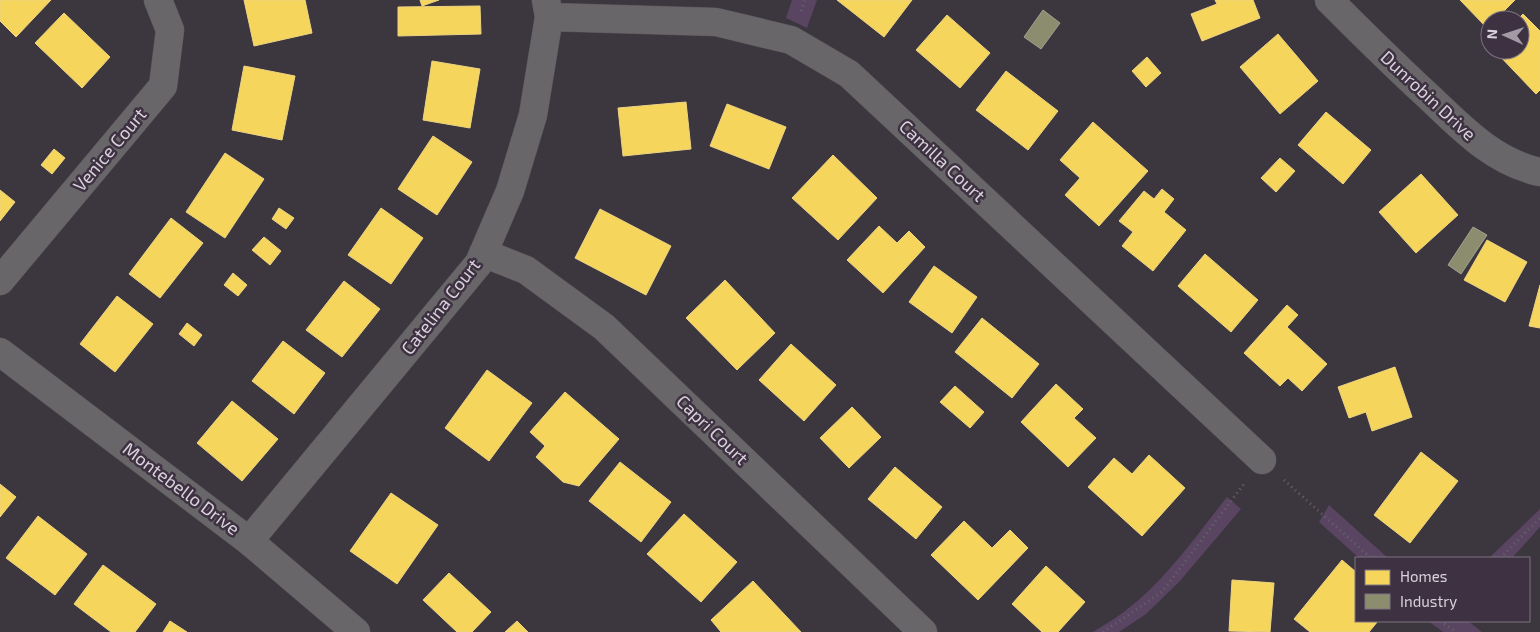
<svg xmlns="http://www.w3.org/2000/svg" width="1540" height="632" font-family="'Exo 2',sans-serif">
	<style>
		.green { fill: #594561 }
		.homes { fill: #f6d55c; stroke: #edd482 }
		.industry { fill: #8c8c6e; stroke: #a3a18f }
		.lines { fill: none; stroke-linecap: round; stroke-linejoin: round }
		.minor-casing { stroke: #57535a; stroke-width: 29 }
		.tertiary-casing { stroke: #57535a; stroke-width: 29 }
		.path { stroke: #676468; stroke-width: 3; stroke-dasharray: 1 4; stroke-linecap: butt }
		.minor { stroke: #686668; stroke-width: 28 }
		.tertiary { stroke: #686668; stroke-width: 28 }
		.labels { text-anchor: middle; stroke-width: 5; stroke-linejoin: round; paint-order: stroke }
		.street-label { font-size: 18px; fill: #d9d2dc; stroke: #3e3242 }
	</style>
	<rect width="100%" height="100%" fill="#3c363e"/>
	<path class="green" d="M792,0h25l-10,28 -21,-10z
		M1227,497l14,12 -62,73 -33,32 -27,18h-26c10,-7 22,-13 32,-21 41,-31 70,-74 102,-114z
		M1329,505l59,53h-29l-40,-36z
		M1540,509v18l-28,31h-23z
		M1428,621h40l14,11h-39z"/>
	<path class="homes" d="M0,0h51l-35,37 -16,-16z
		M244,0h61l7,33 -58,13z
		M420,0h19l-17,6z
		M837,0h75l-28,37z
		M1215,0h38l7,18 -58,23 -11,-27 26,-10z
		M1460,0h55l-20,20h-5v5l-3,3z
		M480,6l1,28 -83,2v-29z
		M64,13l46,44 -28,31 -47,-45z
		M1523,14l17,17v59l-4,4 -42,-44h26v-30h-3z
		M947,15l43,38 -30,35 -44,-38z
		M1278,34l40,47 -38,33 -40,-47z
		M1147,57l14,16 -15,14 -14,-16z
		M432,61l48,8 -10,59 -47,-8z
		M244,66l51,10 -13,64 -50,-10z
		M1006,71l52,40 -30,39 -52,-40z
		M686,102l5,47 -68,7 -5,-48z
		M727,104l59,23 -17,42 -59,-23z
		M1326,112l45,38 -28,34 -45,-39z
		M1093,122l55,49 -49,55 -34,-31 15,-17 -20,-18z
		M433,136l39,26 -35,53 -39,-26z
		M54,149l11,9 -13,16 -11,-9z
		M225,153l39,26 -39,59 -39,-26z
		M833,155l44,43 -39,42 -46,-42z
		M1280,158l15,13 -19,21 -15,-14z
		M1421,174l37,41 -42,38 -37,-41z
		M1162,189l12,10 -10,13 22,18 -33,41 -31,-25 11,-14 -14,-11 25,-30 10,8z
		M0,190l15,12 -15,19z
		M279,208l15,10 -8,11 -14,-10z
		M381,208l42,30 -32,46 -43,-29z
		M600,209l71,37 -25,49 -71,-37z
		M171,218l32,25 -43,55 -31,-24z
		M879,226l18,17 12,-12 16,16 -42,46 -36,-33z
		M264,237l17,14 -11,14 -18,-15z
		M1487,240l40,22 -22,40 -41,-22z
		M1205,254l53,46 -27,32 -53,-46z
		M934,266l43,31 -25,36 -43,-31z
		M233,273l14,12 -9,11 -14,-11z
		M725,280l50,53 -38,37 -51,-52z
		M344,281l36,28 -38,48 -36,-27z
		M1540,285v43l-11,-2z
		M117,296l36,28 -38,48 -35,-28z
		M1287,305l11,10 -11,12 40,37 -25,27 -14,-13 -8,8 -36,-33z
		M982,318l57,46 -27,34 -57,-46z
		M187,323l15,12 -8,11 -15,-12z
		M283,341l42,32 -31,41 -42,-33z
		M791,344l45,41 -32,36 -45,-41z
		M1395,367l17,50 -40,14 -6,-19 -17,6 -11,-31z
		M487,370l45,33 -43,58 -44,-33z
		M1056,384l27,25 -9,9 22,20 -28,29 -47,-45z
		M955,386l29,26 -14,16 -30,-26z
		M565,392l54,47 -40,47 -16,-4 -27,-25 9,-11 -15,-14z
		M232,401l46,38 -36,42 -45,-38z
		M852,407l29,30 -32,31 -29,-30z
		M1421,452l37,29 -48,62 -36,-28z
		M1149,455l36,33 -43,48 -54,-49 26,-29 18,16z
		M620,462l51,40 -30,40 -52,-41z
		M895,467l47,40 -26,32 -48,-40z
		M0,484l16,13 -16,20z
		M391,493l47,32 -41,59 -47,-33z
		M684,514l53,48 -36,40 -54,-48z
		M38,516l49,38 -32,41 -49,-37z
		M964,521l28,27 18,-18 18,18 -50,52 -47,-45z
		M1342,560l14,12v49h22l-9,11h-59l-16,-13z
		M103,565l53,39 -21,28h-24l-37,-28z
		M1046,566l39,36 -27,30h-16l-30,-28z
		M449,573l42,39 -19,20h-15l-34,-32z
		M1232,580l42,3 -4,49 -41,-1z
		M753,581l48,51h-80l-10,-12z
		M170,621l17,11h-24z
		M517,621l11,11h-23z"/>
	<path class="industry" d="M1043,10l17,13 -19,26 -17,-12z
		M1473,227l14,8 -26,39 -13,-9z"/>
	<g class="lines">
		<defs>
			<path id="minor" d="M1329,0c33,33 65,65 99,96 33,31 65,66 112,76
				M549,17l167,5 75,18 58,34 413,386
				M483,253l43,17 78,57 319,305
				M0,281l163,-195 7,-56 -12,-30
				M249,541l230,-278 31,-72 23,-76 16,-98 -3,-17"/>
			<path id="tertiary" d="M0,352l249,189 107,91"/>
		</defs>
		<use href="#minor" class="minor-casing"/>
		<use href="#tertiary" class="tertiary-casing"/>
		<path class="path" d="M801,11l4,-11
			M1284,480l87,78
			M1500,558l40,-40
			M1440,621l16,11
			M1103,632l59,-40 82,-108"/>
		<use href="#minor" class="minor"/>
		<use href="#tertiary" class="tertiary"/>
	</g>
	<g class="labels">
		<g class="street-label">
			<text transform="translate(1428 96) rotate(43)" y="6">Dunrobin Drive</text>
			<text transform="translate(110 150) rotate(-50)" y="6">Venice Court</text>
			<text transform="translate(942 161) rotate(43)" y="6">Camilla Court</text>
			<text transform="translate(441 307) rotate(-52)" y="6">Catelina Court</text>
			<text transform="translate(712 430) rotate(44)" y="6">Capri Court</text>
			<text transform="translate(181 489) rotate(37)" y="6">Montebello Drive</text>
		</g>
	</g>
	<rect x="1355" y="557" width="175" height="65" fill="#3e3242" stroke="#7c7280"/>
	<rect x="1365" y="570" width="25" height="15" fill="#f6d55c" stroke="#7c7280"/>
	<text x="1400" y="582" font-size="15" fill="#d9d2dc">Homes</text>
	<rect x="1365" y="594" width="25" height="15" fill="#8c8c6e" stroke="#7c7280"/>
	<text x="1400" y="607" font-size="15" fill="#d9d2dc">Industry</text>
	<g transform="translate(1505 35) rotate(273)"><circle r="24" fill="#3e3242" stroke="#7c7280"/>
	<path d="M0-4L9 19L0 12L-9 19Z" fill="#a29ba5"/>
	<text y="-8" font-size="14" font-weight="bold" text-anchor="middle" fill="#d9d2dc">N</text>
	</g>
</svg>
